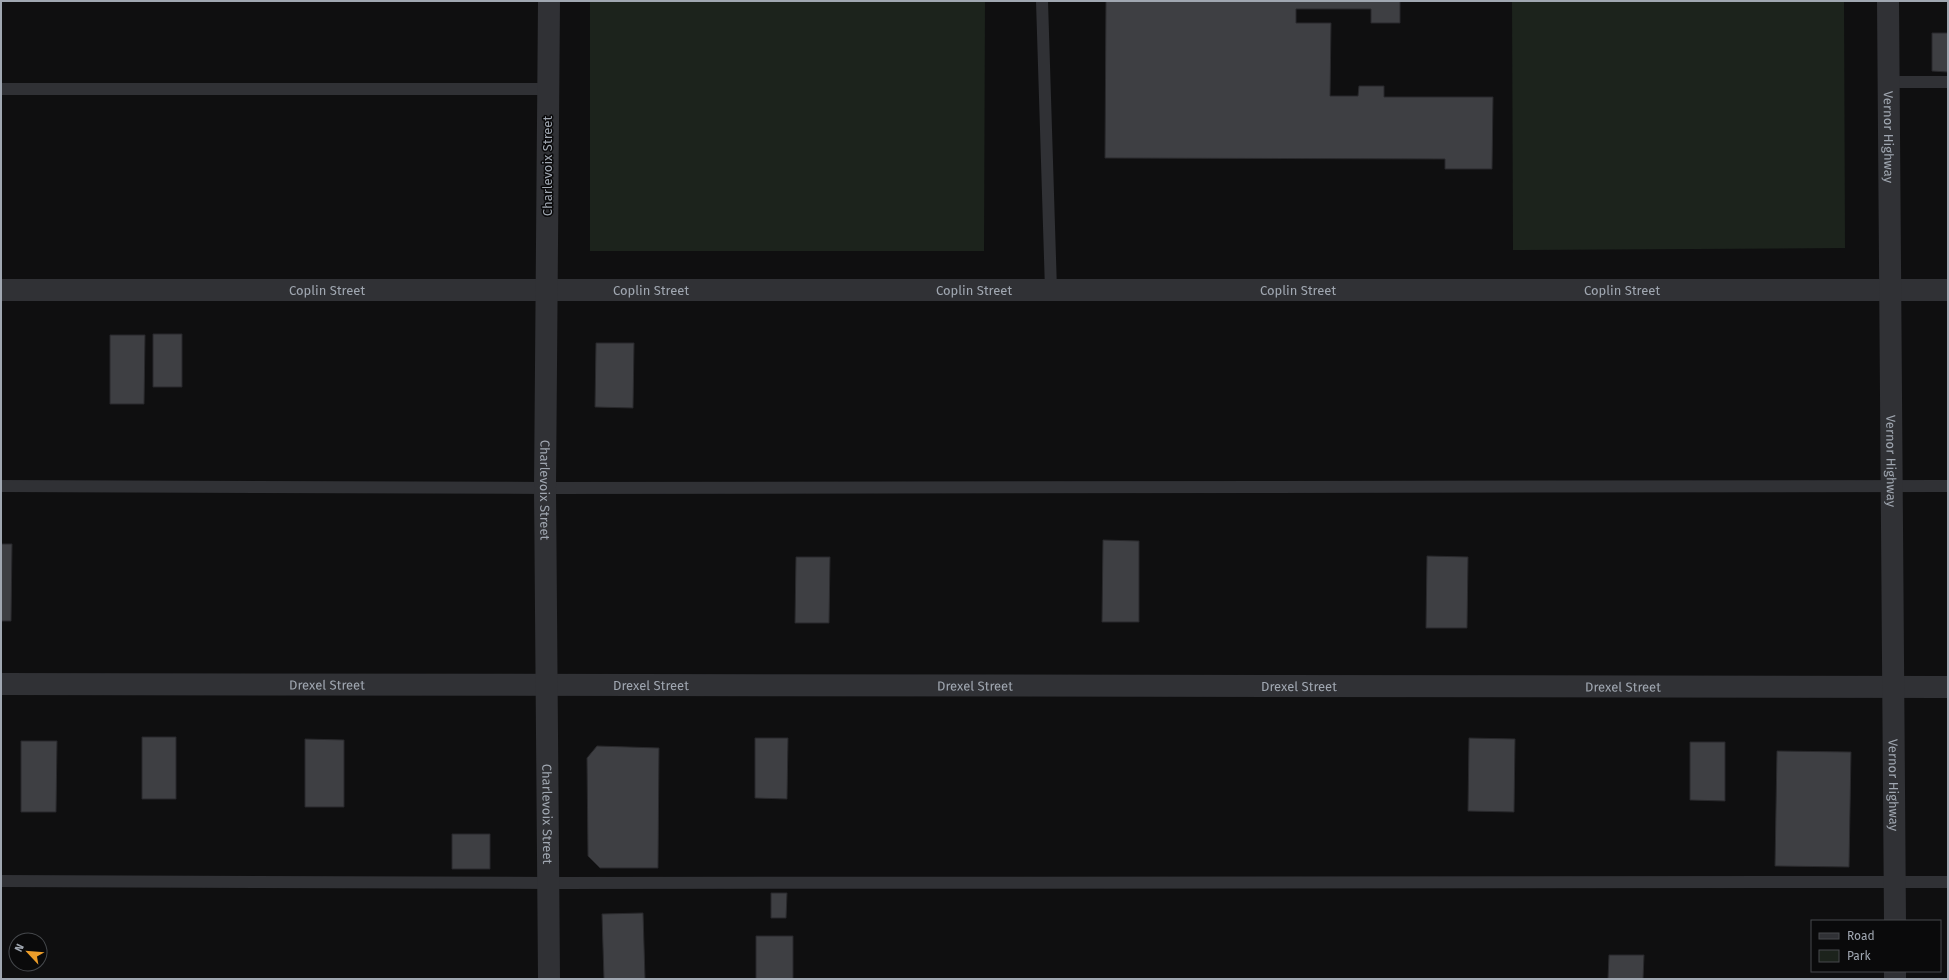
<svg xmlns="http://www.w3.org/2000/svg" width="1949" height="980" font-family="'Fira Sans',sans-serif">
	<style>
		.green { fill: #1c231c }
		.building { fill: #3e3f43; stroke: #29292c }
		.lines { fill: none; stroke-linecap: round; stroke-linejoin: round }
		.service { stroke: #303135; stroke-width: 12 }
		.minor { stroke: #303135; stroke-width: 22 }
		.tertiary { stroke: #303135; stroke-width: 22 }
		.labels { text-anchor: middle; stroke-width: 3; stroke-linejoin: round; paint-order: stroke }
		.street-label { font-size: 13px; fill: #a0a7b1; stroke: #0a0a0b }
	</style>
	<rect width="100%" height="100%" fill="#0f0f10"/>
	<path class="green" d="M590,1h395l-1,250h-394z
		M1512,1h332l1,247 -332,2z"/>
	<path class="building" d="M1106,1h294v22h-29v-14h-75v14h35l-1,73h28l1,-10h25v11h109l-1,72h-47v-10l-340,-1z
		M1932,33h16v39l-16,-1z
		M153,334h29v53h-29z
		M110,335h35l-1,69h-34z
		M596,343h38l-1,65 -38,-1z
		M1103,540l36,1v81h-37z
		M1,544h11l-1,77h-10z
		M1427,556l41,1 -1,71h-41z
		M796,557h34l-1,66h-34z
		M142,737h34v62h-34z
		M755,738h33l-1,61 -32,-1z
		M1469,738l46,1 -1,73 -46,-1z
		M305,739l39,1v67h-39z
		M21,741h36l-1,71h-35z
		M1690,742h35v59l-35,-1z
		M597,746l62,2 -1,120h-58l-12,-12 -1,-98z
		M1777,751l74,1 -2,115 -74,-1z
		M452,834h38v35h-38z
		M771,893h16l-1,25h-15z
		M643,913l2,66h-41l-2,-65z
		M756,936h37v43h-37z
		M1609,955h35l-1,24h-35z"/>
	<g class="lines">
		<path class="service" d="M1042,1l9,289
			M1889,82h59
			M1,89h547
			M1,486l544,2 1403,-2
			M1,881l548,2 1399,-1"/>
		<g class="minor">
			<path id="s1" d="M1,290h1947"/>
			<path id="s2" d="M1,684l1947,3"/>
		</g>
		<g class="tertiary">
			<path id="s3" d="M549,1l-4,487 4,491"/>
			<path id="s4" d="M1888,1l7,920"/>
			<path d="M1895,971v8"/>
		</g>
	</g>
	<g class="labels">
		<g class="street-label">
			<text dy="5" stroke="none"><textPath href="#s4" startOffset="136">Vernor Highway</textPath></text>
			<text transform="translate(547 166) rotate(-90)" y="5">Charlevoix Street</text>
			<text dy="5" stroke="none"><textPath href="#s1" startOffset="326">Coplin Street</textPath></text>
			<text dy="5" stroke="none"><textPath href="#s1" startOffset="650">Coplin Street</textPath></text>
			<text dy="5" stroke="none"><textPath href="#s1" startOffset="973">Coplin Street</textPath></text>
			<text dy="5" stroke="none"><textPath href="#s1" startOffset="1297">Coplin Street</textPath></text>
			<text dy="5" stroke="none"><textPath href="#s1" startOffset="1621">Coplin Street</textPath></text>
			<text dy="5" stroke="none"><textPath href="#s4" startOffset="460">Vernor Highway</textPath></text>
			<text dy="5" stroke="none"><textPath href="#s3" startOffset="489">Charlevoix Street</textPath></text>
			<text dy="5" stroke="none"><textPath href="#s2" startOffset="326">Drexel Street</textPath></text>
			<text dy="5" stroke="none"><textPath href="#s2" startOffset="650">Drexel Street</textPath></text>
			<text dy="5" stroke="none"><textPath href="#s2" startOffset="974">Drexel Street</textPath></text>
			<text dy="5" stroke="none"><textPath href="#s2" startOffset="1298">Drexel Street</textPath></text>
			<text dy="5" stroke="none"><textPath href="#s2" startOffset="1622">Drexel Street</textPath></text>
			<text dy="5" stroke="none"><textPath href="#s4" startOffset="784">Vernor Highway</textPath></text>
			<text dy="5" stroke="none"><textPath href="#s3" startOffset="813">Charlevoix Street</textPath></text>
		</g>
	</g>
	<rect width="1949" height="980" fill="none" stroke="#a0a7b1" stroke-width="4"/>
	<rect x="1811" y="920" width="130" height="52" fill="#0a0a0b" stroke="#46494d"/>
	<rect x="1819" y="933" width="20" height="6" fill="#303135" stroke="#46494d"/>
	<text x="1847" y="940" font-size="12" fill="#a0a7b1">Road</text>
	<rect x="1819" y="950" width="20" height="12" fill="#1c231c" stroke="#46494d"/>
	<text x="1847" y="960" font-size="12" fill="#a0a7b1">Park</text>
	<g transform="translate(28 952) rotate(296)"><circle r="19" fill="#0a0a0b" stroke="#46494d"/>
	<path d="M0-3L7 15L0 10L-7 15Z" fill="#ed9e2a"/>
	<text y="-6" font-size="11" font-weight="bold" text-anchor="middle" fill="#a0a7b1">N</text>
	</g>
</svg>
